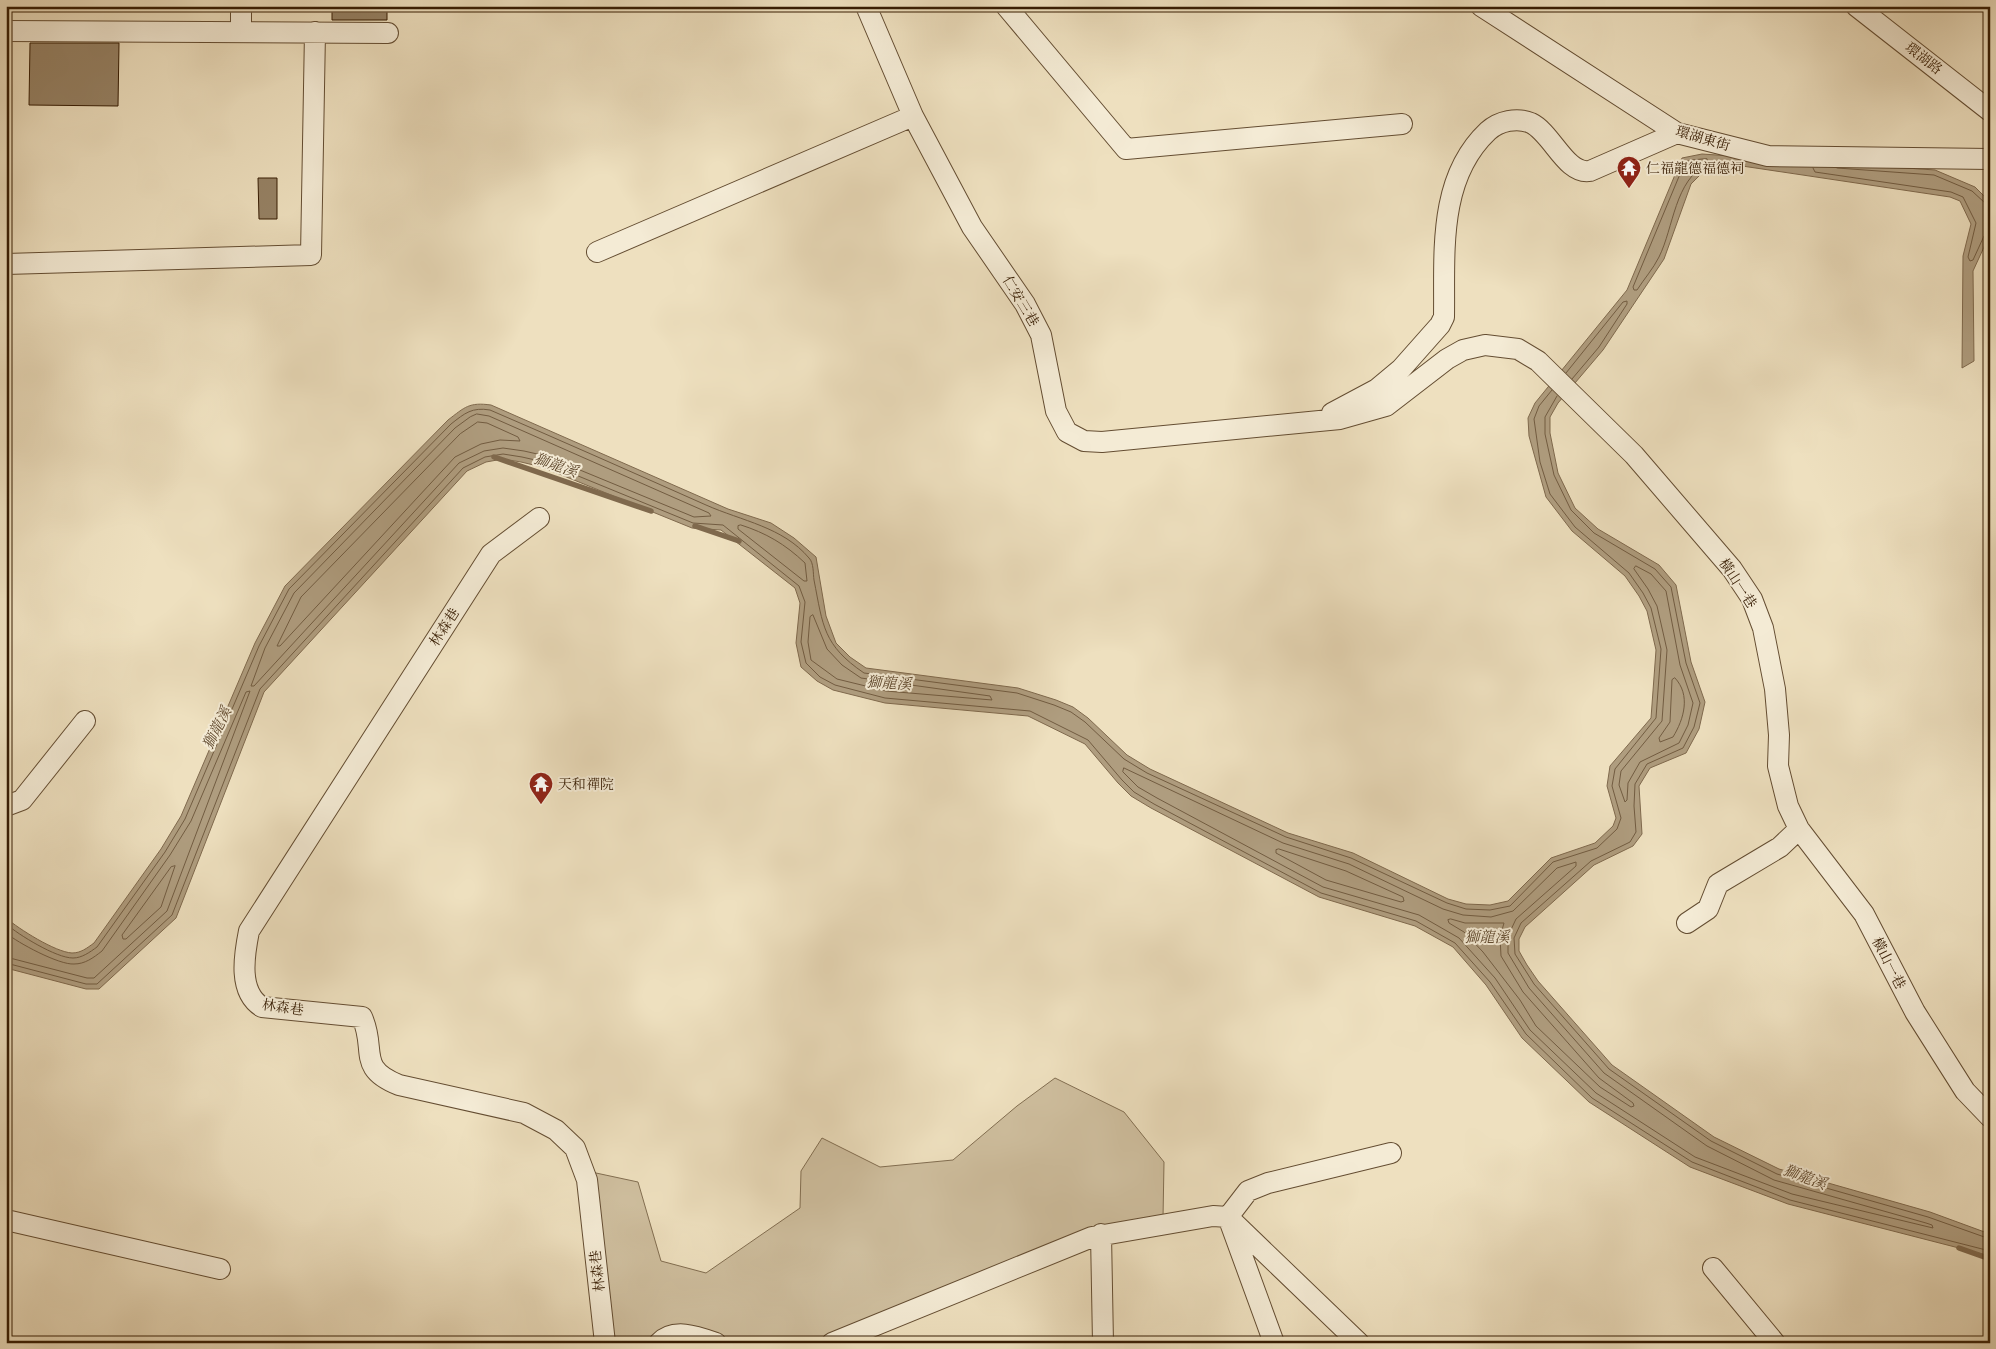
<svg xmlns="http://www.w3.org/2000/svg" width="1996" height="1349" font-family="'IM FELL English','Noto Serif TC',serif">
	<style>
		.green { fill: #cfbf9f; stroke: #826e51 }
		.water { fill: #af9d7f; stroke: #7f694d }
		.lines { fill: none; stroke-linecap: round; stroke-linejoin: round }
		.shore { stroke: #725c41; stroke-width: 1 }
		.stream { stroke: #7f694d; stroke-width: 5.5 }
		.building { fill: #968265; stroke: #361c03 }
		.minor-casing { stroke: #644d32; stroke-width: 22 }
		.minor { stroke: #f4ebd5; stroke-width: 20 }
		.labels { text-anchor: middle; stroke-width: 4; stroke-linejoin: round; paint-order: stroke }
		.street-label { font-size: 14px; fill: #361c03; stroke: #f4ebd5 }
		.poi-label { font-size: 14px; fill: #361c03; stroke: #f4ebd5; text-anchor: start }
		.water-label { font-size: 15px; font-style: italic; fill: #60492e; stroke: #f4ebd5 }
	</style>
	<rect width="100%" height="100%" fill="#eee0bf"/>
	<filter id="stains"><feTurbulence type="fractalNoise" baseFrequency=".004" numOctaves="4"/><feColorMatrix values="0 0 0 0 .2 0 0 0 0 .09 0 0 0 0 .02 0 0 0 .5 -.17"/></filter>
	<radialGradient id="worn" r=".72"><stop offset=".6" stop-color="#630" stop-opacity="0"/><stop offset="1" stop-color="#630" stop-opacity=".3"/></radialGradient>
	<path class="green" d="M1055,1078l69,34 40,50 -1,56 -309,125h-250l-22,-173 56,12 23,79 45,12 94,-65 1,-37 21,-33 58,29 73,-7 64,-54z"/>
	<path class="water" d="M1702,154l233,16 40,17 15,15v32l-17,37 1,90 -12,7 1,-112 8,-32 -11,-23 -10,-4 -228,-34 -17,7 -14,14 -27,75 -61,91 -45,53 -8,14v16l8,40 17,35 23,21 61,36 17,20 15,77 14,40 -6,27 -13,24 -36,15 -11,18 3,48 -9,12 -39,19 -69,62 -6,12v12l8,14 11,16 74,84 102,72 65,32 151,43 60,22v22l-202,-52 -98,-37 -101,-65 -67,-64 -36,-53 -33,-38 -38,-21 -96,-29 -168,-89 -20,-12 -13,-13 -33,-39 -57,-28 -143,-13 -52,-13 -16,-9 -16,-14 -5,-24 4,-40 -5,-15 -74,-58 -29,-2 -150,-61 -21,-5 -18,-3 -17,3 -19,9 -203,221 -88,226 -77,71h-13l-80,-21v-50c13,11 49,34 66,35 9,0 15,-5 22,-10l67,-94 20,-33 74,-173 30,-57 163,-166c17,-13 21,-18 43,-15l237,104 43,14 23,15 22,19 10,59 10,27 14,14 16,11 152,20 38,12 17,7 15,11 39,37 23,14 138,64 65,20 95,46 18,5 24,1 18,-4 43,-43 44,-15 18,-17 3,-8 -9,-32 3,-20 41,-48 5,-68 -9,-39 -8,-15 -14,-20 -53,-45 -26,-34 -17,-61 -1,-18 7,-15 92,-113 55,-132z"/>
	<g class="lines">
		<path class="shore" d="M1707,159l1,4c-34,18 -34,64 -49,94 -6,12 -15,22 -22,33h-3l-1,-3 52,-125 7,-2z
			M1813,168l2,4 136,20 12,5 13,26 -8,34 2,4 3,-1 11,-24 6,-2
			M1837,168l97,7 38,16 13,12 5,2
			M1566,373l57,-71 4,-1v3l-28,43 -27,32
			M1557,396l-12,21v17l9,41 17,35 23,23 61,36 16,18 15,76 14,40 -6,24 -11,21 -36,16 -12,20 -1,22 2,26 -6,10 -39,19 -70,62 -7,15 1,16 19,30 75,85 102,72 66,33 151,43 62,22
			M477,414l12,2 220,97 2,3 -17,1 -148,-61 -22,-5 -21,-3 -19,3 -25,12 -205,223h-3l14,-38 29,-55 161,-165 15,-11z
			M478,422l9,1 31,14 2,4 -20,-1 -19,4 -26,13 -175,189h-3l24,-49 159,-163z
			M741,525c25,8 44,19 64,38l2,18h-3l-66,-52v-3z
			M1636,566l15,8 15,17 14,74 13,38 -5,22 -9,18 -39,19 -12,21 -1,17 -2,2 -6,-17 2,-14 41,-50 5,-71 -10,-44 -9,-17 -14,-20z
			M813,615l14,34 15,16 19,13 129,18 2,4 -106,-9 -49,-12 -26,-19 -3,-18 2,-25z
			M1675,678c16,17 9,41 -2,59l-13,5 -1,-4 11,-16 2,-42z
			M1124,768l159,75 66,21 94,45 20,6 28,2 22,-6 44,-43 19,-6v4l-60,53 -8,17v17l21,35 75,85 103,73 67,34 152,43 6,2 1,3 -141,-34 -97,-37 -99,-64 -66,-63 -35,-52 -36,-40 -40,-23 -96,-28 -166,-89 -19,-11 -15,-15z
			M1279,849l67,22 57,26 1,4 -3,1 -75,-22 -50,-27v-3z
			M175,866l-14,41 -35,32h-3l-1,-4 49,-68z
			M1451,919l14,4h39l-4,14 1,19 22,36 76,86 34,25 1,3 -3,1 -31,-20 -64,-61 -16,-26 -37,-48 -19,-20 -15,-9 -1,-3z
			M6,924c13,11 50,34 67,34 9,0 17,-6 24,-11l68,-95 20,-33 74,-173 30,-57 162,-165c14,-11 21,-17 39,-14 72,31 144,63 216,95 36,16 77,22 103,53 5,5 4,16 5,22 9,46 9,65 50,93l153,20 37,12 17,7 14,10 39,37 23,14 139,64 65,21 96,45 19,6 24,1 20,-4 43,-44 44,-14 20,-19 4,-11 -9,-32 3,-17 41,-51 5,-69 -10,-41 -8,-15 -14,-20 -54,-46 -25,-33 -10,-32 -6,-43 5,-13 13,-16
			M6,933c12,10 53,32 68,31 11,0 19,-6 28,-13l68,-96 21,-34 55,-129 4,-1 -83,220 -73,67h-7l-81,-21
			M6,963l80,21h11l75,-69 88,-226 203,-221 22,-11 18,-3 19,3 22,5 149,61 30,2 76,61 6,16 -4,40 5,21 14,14 15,8 50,13 145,13 58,29 34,40 12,12 20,12 167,89 95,28 39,22 35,39 36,52 66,64 100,64 98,38 200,51"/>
		<path class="stream" d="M494,457l157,54
			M695,526l44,15
			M1959,1248l31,11"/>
	</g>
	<path class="building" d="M332,6h55v14h-55z
		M30,43h89l-1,63 -89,-1z
		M258,178h19v41h-18z"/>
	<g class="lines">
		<defs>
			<path id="minor" d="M241,6v26
				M866,6l47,110 59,111 53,77 16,31 15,76 11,21 17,9 18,1 238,-23 46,-13 61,-47 16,-9 22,-5 33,4 20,12 96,94 98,114 20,30 11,29 12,61 4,46 -1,31 10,40 11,23 65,85 51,98 50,79 25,26
				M1006,6l120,143 276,-25
				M1481,6l196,127 91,23 222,3
				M1856,6l134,105
				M6,31l382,2
				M597,252l316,-136
				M6,264l305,-9 4,-223
				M1332,413l45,-24 24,-20 39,-44 4,-8c1,-63 -7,-138 44,-186 11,-10 29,-14 43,-8 21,10 35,52 59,48l87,-38
				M539,518l-48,36 -242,377c-5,25 -11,61 13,76l100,10c15,33 -6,51 37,68l125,28 32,17 19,18 12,32 18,163
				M6,806l16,-6 63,-79
				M1687,923l21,-14 10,-25 62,-37 19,-18
				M6,1220l214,49
				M1101,1234l2,109
				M1713,1268l62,75
				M659,1343c15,-16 40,-6 57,0
				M832,1343l260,-106 121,-21 15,1 131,126
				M1274,1343l-46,-126 20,-26 20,-8 123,-30"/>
		</defs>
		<use href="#minor" class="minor-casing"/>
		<use href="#minor" class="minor"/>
	</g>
	<defs>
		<symbol id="temple-pin" viewBox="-11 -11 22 30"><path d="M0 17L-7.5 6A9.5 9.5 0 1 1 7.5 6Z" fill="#8f2418" stroke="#f4ebd5"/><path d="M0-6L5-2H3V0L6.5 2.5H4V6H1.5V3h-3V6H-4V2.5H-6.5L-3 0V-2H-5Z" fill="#fff"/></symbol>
	</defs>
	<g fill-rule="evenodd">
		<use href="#temple-pin" x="1615" y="154" width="28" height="38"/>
		<use href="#temple-pin" x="527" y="770" width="28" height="38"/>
	</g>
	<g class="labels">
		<g class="street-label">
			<text transform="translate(1924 58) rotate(38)" y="5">環湖路</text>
			<text transform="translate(1703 138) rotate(16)" y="5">環湖東街</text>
			<text transform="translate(1021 301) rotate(59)" y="5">仁安三巷</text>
			<text transform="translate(1738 583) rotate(57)" y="5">橫山一巷</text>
			<text transform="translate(444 627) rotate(-57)" y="5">林森巷</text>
			<text transform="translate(1889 963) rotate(63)" y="5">橫山一巷</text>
			<text transform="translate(283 1007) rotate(8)" y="5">林森巷</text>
			<text transform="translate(597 1271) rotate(-96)" y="5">林森巷</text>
		</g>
		<g class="poi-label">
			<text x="1646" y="173">仁福龍德福德祠</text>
			<text x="558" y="789">天和禪院</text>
		</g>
		<g class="water-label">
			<text transform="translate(556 465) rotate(19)" y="5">獅龍溪</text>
			<text transform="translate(889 683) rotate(3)" y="5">獅龍溪</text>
			<text transform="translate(217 728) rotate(-63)" y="5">獅龍溪</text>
			<text x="1487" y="942">獅龍溪</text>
			<text transform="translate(1805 1177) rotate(20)" y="5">獅龍溪</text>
		</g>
	</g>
	<rect width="1996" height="1349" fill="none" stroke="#eee0bf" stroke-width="25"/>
	<rect x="8" y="8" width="1981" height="1334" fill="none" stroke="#361c03" stroke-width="2.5"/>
	<rect x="12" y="12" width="1971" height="1324" fill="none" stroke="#361c03"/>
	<rect width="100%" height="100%" filter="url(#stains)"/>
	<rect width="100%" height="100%" fill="url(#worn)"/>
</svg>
